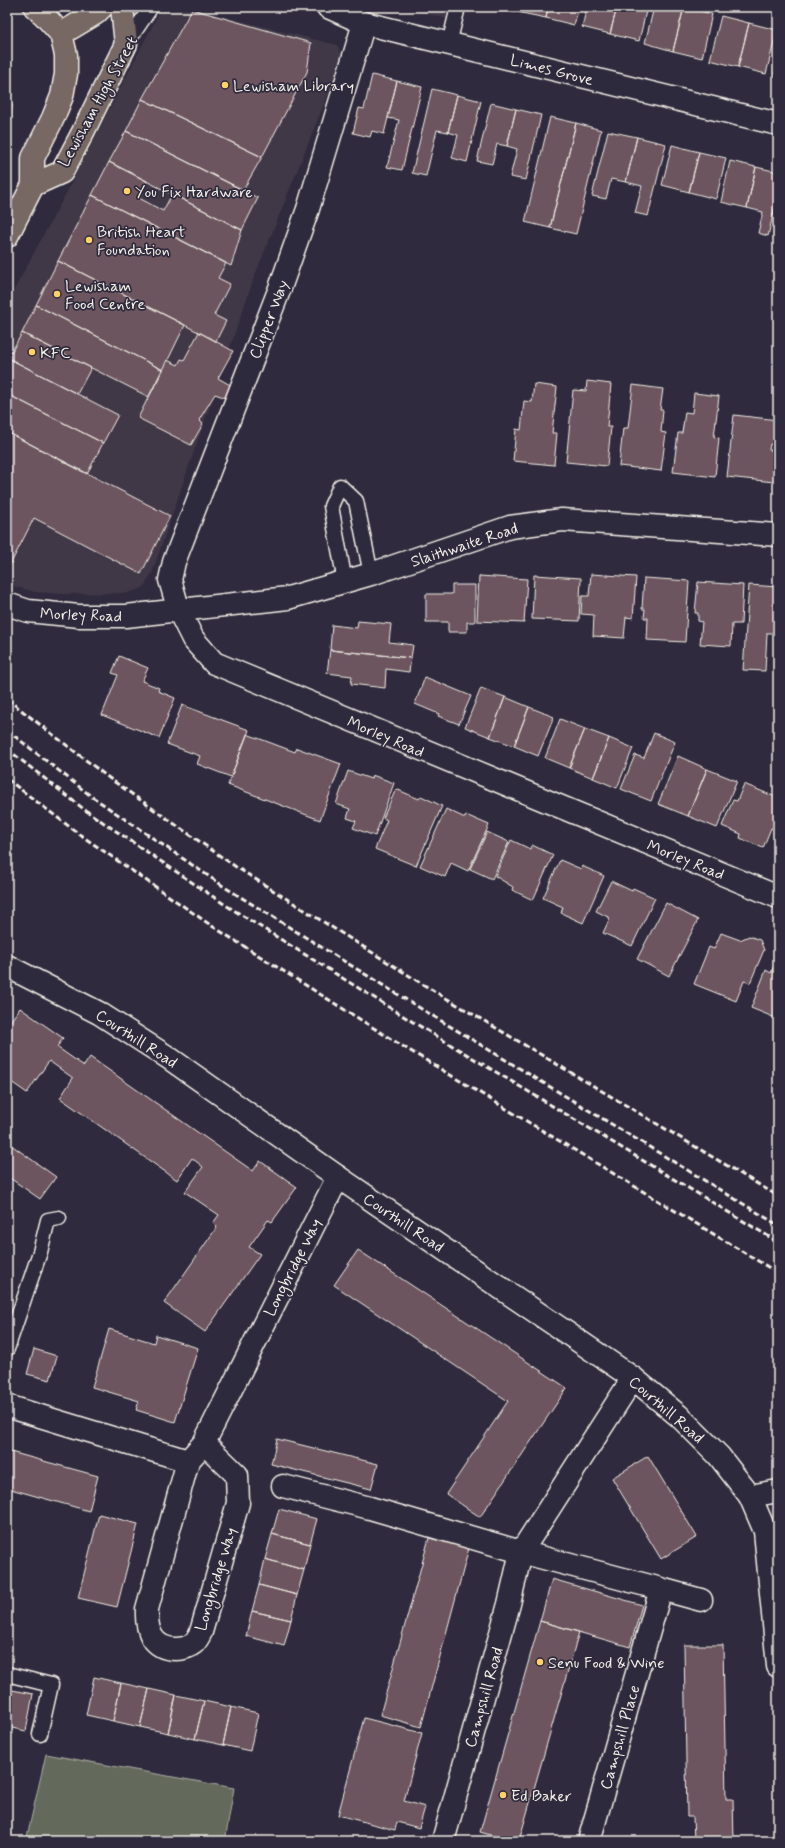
<svg xmlns="http://www.w3.org/2000/svg" width="785" height="1848" font-family="Mynerve,sans-serif">
	<style>
		.built { fill: #413747 }
		.green { fill: #646a5c; stroke: #acaea2 }
		.building { fill: #6c555e; stroke: #f4f1e8 }
		.lines { fill: none; stroke-linecap: round; stroke-linejoin: round }
		.lane-casing { stroke: #f4f1e8; stroke-width: 17 }
		.street-casing { stroke: #f4f1e8; stroke-width: 25 }
		.secondary-casing { stroke: #f4f1e8; stroke-width: 25 }
		.highway-casing { stroke: #f4f1e8; stroke-width: 25 }
		.lane { stroke: #2f2a3d; stroke-width: 14 }
		.street { stroke: #2f2a3d; stroke-width: 22 }
		.secondary { stroke: #2f2a3d; stroke-width: 22 }
		.highway { stroke: #776864; stroke-width: 22 }
		.rail { stroke: #f4f1e8; stroke-width: 3; stroke-dasharray: 6 3; stroke-linecap: butt }
		.poi-dot { fill: #ffd166; stroke: #2f2a3d; stroke-width: 1.5 }
		.labels { text-anchor: middle; stroke-width: 3.5; stroke-linejoin: round; paint-order: stroke }
		.street-label { font-size: 16px; fill: #f4f1e8; stroke: #2f2a3d }
		.poi-label { font-size: 16px; fill: #f4f1e8; stroke: #2f2a3d; text-anchor: start }
	</style>
	<rect width="100%" height="100%" fill="#2f2a3d"/>
	<filter id="ink" filterUnits="userSpaceOnUse"><feTurbulence type="fractalNoise" baseFrequency=".025" numOctaves="2"/><feDisplacementMap in="SourceGraphic" scale="8" xChannelSelector="R" yChannelSelector="G"/><feConvolveMatrix kernelMatrix="1 2 1 2 8 2 1 2 1" color-interpolation-filters="sRGB"/></filter>
	<g filter="url(#ink)">
		<path class="built" d="M162,7h23l152,38 6,12 -89,221 -102,295 -9,15 -15,5 -64,1 -30,-2 -27,-8v-281l64,-119z
			M400,7h64l-4,15z"/>
		<path class="green" d="M46,1754l188,34 -9,53h-199z"/>
		<path class="building" d="M493,7h24l-2,5z
			M518,7h30l-2,11 -29,-6z
			M548,7h31l-5,18 -28,-7z
			M587,7h30l-7,27 -28,-7z
			M617,7h30l-8,34 -29,-7z
			M654,7h30l-11,44 -28,-8z
			M684,7l28,7 -10,44 -29,-7z
			M192,9l119,34 -4,29 -45,85 -120,-58z
			M721,16l28,7 -11,44 -28,-7z
			M749,23l28,7 -11,44 -28,-7z
			M778,58v19l-4,-1z
			M372,75l25,6 -13,53 -12,-3 -2,6 -17,-4 6,-25 5,1z
			M397,81l25,6 -20,83 -15,-3 12,-47 -11,-2z
			M432,89l25,6 -9,37 -11,-2 -11,46 -14,-3z
			M457,95l24,6 -14,61 -15,-4 6,-23 -10,-3z
			M7,97l5,8 -1,14 -4,8z
			M142,99l120,58 -19,33 -117,-59z
			M491,103l25,6 -9,37 -10,-2 -5,20 -15,-3z
			M516,109l25,6 -15,65 -16,-3 7,-28 -10,-3z
			M550,117l26,6 -26,105 -25,-6z
			M576,123l25,7 -25,104 -26,-6z
			M126,131l132,67 -16,32 -133,-68z
			M608,131l29,6 -11,45 -15,-3 -5,20 -14,-3z
			M637,137l29,7 -18,72 -13,-3 7,-27 -16,-4z
			M672,145l27,7 -10,40 -27,-7z
			M699,152l27,6 -10,41 -27,-7z
			M730,161l26,6 -9,41 -26,-6z
			M109,162l38,19 -8,17 24,13 9,-17 70,36 -11,36 -139,-71z
			M756,167l22,5v22l-10,42 -10,-3 5,-21 -16,-4z
			M778,194v21l-5,-1z
			M92,195l134,68 -8,15 12,6 -16,31 12,6 -10,20 -158,-80z
			M58,261l127,64 -22,45 -127,-65z
			M36,305l127,65 -14,27 -127,-64z
			M199,332l34,19 -15,27 14,8 -6,12 -11,-4 -16,26 4,4 -12,21 -53,-27 29,-58 11,5 3,-6 3,1z
			M22,333l69,35 -14,26 -69,-36z
			M8,358l110,57 -15,28 -96,-49z
			M587,381l24,3 -4,43h4l-4,39 -41,-4 7,-72 13,1z
			M534,384l23,3 -5,46h5l-3,32 -41,-4 3,-32 5,1 3,-29 8,1z
			M633,385l30,4 -3,21h3l-2,22 5,1 -5,38 -42,-5 4,-38h5z
			M694,393l25,3 -5,41 5,1 -4,39 -42,-5 5,-39h4l3,-21 7,1z
			M7,394l96,49 -16,31 -80,-42z
			M734,415l44,5v25l-8,-1 -1,6 9,1 -4,31 -47,-5z
			M7,432l163,84 -29,58 -107,-56 -24,47 -3,-1z
			M591,574l45,3 -3,41 -7,-1 -2,21 -31,-2 1,-21 -13,-1 1,-18h7z
			M534,575l47,3 -2,43 -47,-2z
			M479,576l48,3 -3,44 -47,-2z
			M644,578l45,3 -4,61 -38,-2 1,-22h-4l1,-9h-3z
			M698,582l45,3 -2,39h-9l-1,22 -31,-2 2,-22 -4,-1v-8h-3z
			M452,585h23v37h-8v10h-19v-10h-22v-28h26z
			M749,585l29,2v46h-11l-2,38 -22,-1z
			M358,621l33,3 -2,18 24,3 -2,13 -81,-8 2,-25 25,3z
			M330,650l81,8 -2,14 -23,-3 -1,19 -34,-4 1,-8 -25,-3z
			M119,656l29,12 -6,13 17,7 -1,3 17,7 -16,40 -57,-23 16,-40 -6,-2z
			M425,677l46,19 -12,28 -21,-8 1,-2 -24,-10z
			M481,688l24,9 -15,40 -25,-10z
			M505,697l24,10 -15,39 -24,-9z
			M182,705l67,25 -18,47 -34,-13 3,-8 -33,-12z
			M529,707l25,10 -16,39 -24,-10z
			M560,719l25,10 -16,39 -24,-10z
			M585,729l24,9 -16,40 -24,-10z
			M654,733l21,9 -24,59 -30,-12 14,-34 9,3z
			M247,734l48,18 2,-4 44,16 -21,56 -92,-35z
			M609,738l24,10 -16,40 -24,-10z
			M678,756l29,13 -19,47 -30,-12z
			M707,769l30,12 -20,47 -29,-12z
			M348,771l23,8 1,-4 22,8 -19,53 -22,-8 3,-7 -9,-3 3,-9 -14,-5z
			M744,784l34,14v21l-4,10 -3,-1 -8,20 -23,-10 1,-4 -19,-8 11,-26 4,1z
			M396,789l23,10 2,-3 21,10 -26,60 -41,-17 12,-29 -4,-2z
			M446,809l19,9 1,-3 23,10 -21,46 -17,-8 -6,14 -25,-11z
			M487,832l22,10 -17,37 -22,-10z
			M511,840l19,9 2,-4 21,10 -20,45 -21,-10 1,-3 -18,-11z
			M560,860l21,9 1,-3 22,10 -21,47 -22,-10 2,-6 -20,-9z
			M611,881l21,10 1,-3 22,10 -23,48 -29,-13 7,-15 -14,-7z
			M666,903l32,17 -29,56 -32,-17z
			M721,933l19,7 9,-4 11,4 4,10 -14,33 -6,-2 -8,20 -42,-17 15,-37 5,2z
			M778,956v63l-27,-11 15,-38 5,3z
			M20,1008l43,30 -6,9 27,19 6,-9 163,114 7,-10 37,26 -25,35 -4,-2 -19,27 11,7 -55,78 -41,-29 53,-76 -4,-4 6,-8 -34,-23 18,-25 -11,-9 -15,22 -117,-82 13,-20 -24,-17 -22,32 -20,-14v-53z
			M7,1142l49,35 -16,22 -33,-23z
			M358,1250l209,138 -87,129 -34,-23 62,-93 -174,-116z
			M109,1329l45,14 2,-8 42,13 -23,74 -39,-12 3,-9 -47,-14z
			M34,1349l23,7 -7,24 -23,-6z
			M277,1439l101,25 -7,25 -100,-25z
			M7,1451l91,25 -9,35 -82,-23z
			M648,1456l49,81 -36,22 -49,-81z
			M279,1509l38,10 -7,25 -38,-10z
			M99,1514l39,10 -21,83 -39,-9z
			M272,1534l38,10 -6,26 -39,-11z
			M429,1538l40,10 -48,179 -41,-12z
			M265,1559l39,11 -7,25 -38,-10z
			M552,1579l90,26 -12,42 -90,-26z
			M259,1585l38,10 -6,25 -39,-9z
			M252,1611l39,9 -7,26 -38,-10z
			M540,1621l39,11 -60,209h-8l-31,-9z
			M684,1645h39l3,154h7l1,42h-40l-1,-24h-6z
			M94,1677l27,6 -8,38 -27,-6z
			M121,1683l28,6 -9,38 -27,-6z
			M7,1689l26,5 -7,37 -19,-4z
			M149,1689l27,6 -8,38 -28,-6z
			M176,1695l28,6 -9,38 -27,-6z
			M204,1701l27,6 -8,38 -28,-6z
			M231,1707l27,6 -8,38 -27,-6z
			M364,1718l58,15 -18,68 21,6 -6,21 -22,-6 -2,8 -57,-15z"/>
		<g class="lines">
			<defs>
				<path id="lane" d="M126,44l25,-37
					M449,44l9,-37
					M345,582l-14,-76 9,-20 16,15 15,73
					M7,1349l33,-97 8,-32 11,-2
					M7,1674l44,11 -11,49"/>
				<path id="street" d="M328,7l36,16 414,101
					M364,23l-56,186 -28,79 -106,274 -4,18 9,31 14,28 21,24 564,234
					M7,604l21,7 51,5h47l162,-18 83,-24 139,-47 52,-7 216,15
					M7,1406l181,55 16,-18 134,-266
					M188,1461l-41,148c-1,21 5,40 29,40 6,0 13,-2 18,-6 3,-3 5,-7 7,-11l37,-129 -1,-28 -33,-32
					M283,1486l87,22 151,44 140,37 -72,252
					M750,1496l28,-5
					M661,1589l40,11
					M443,1841l66,-237 12,-52 112,-174"/>
				<path id="secondary" d="M7,966l92,47 70,45 169,119 295,201 46,38 40,40 31,40 15,35 13,135"/>
				<path id="highway" d="M61,34l35,-21 6,-6
					M33,185l29,-13 21,-40 43,-88 -4,-37
					M7,236l26,-51v-27l20,-40 9,-22 4,-22v-19l-5,-21 -17,-19 -9,-8"/>
			</defs>
			<use href="#lane" class="lane-casing"/>
			<use href="#street" class="street-casing"/>
			<use href="#secondary" class="secondary-casing"/>
			<use href="#highway" class="highway-casing"/>
			<use href="#lane" class="lane"/>
			<use href="#street" class="street"/>
			<use href="#secondary" class="secondary"/>
			<use href="#highway" class="highway"/>
			<path class="rail" d="M7,699l102,79 127,89 188,118 354,211
				M7,730l84,66 135,92 184,114 368,223
				M7,749l78,61 139,94 184,115 370,223
				M7,779l72,55 133,92 187,118 379,229"/>
		</g>
	</g>
	<g class="poi-dot">
		<circle cx="225" cy="85" r="4"/>
		<circle cx="127" cy="191" r="4"/>
		<circle cx="89" cy="240" r="4"/>
		<circle cx="57" cy="294" r="4"/>
		<circle cx="32" cy="352" r="4"/>
		<circle cx="540" cy="1662" r="4"/>
		<circle cx="503" cy="1795" r="4"/>
	</g>
	<g class="labels">
		<g class="street-label">
			<text transform="translate(552 69) rotate(14)" y="6">Limes Grove</text>
			<text transform="translate(97 101) rotate(-61)" y="6">Lewisham High Street</text>
			<text transform="translate(268 319) rotate(-69)" y="6">Clipper Way</text>
			<text transform="translate(464 544) rotate(-18)" y="6">Slaithwaite Road</text>
			<text transform="translate(81 614) rotate(2)" y="6">Morley Road</text>
			<text transform="translate(386 736) rotate(23)" y="6">Morley Road</text>
			<text transform="translate(686 859) rotate(22)" y="6">Morley Road</text>
			<text transform="translate(137 1038) rotate(33)" y="6">Courthill Road</text>
			<text transform="translate(404 1222) rotate(34)" y="6">Courthill Road</text>
			<text transform="translate(292 1267) rotate(-63)" y="6">Longbridge Way</text>
			<text transform="translate(667 1409) rotate(41)" y="6">Courthill Road</text>
			<text transform="translate(215 1579) rotate(-73)" y="6">Longbridge Way</text>
			<text transform="translate(483 1697) rotate(-74)" y="6">Campshill Road</text>
			<text transform="translate(619 1737) rotate(-74)" y="6">Campshill Place</text>
		</g>
		<g class="poi-label">
			<text x="233" y="91">Lewisham Library</text>
			<text x="135" y="197">You Fix Hardware</text>
			<text x="97" y="237">British Heart<tspan x="97" dy="18">Foundation</tspan></text>
			<text x="65" y="291">Lewisham<tspan x="65" dy="18">Food Centre</tspan></text>
			<text x="40" y="358">KFC</text>
			<text x="548" y="1668">Senu Food &amp; Wine</text>
			<text x="511" y="1801">Ed Baker</text>
		</g>
	</g>
	<rect width="785" height="1848" fill="none" stroke="#2f2a3d" stroke-width="24"/>
	<rect x="12" y="12" width="761" height="1824" fill="none" stroke="#f4f1e8" stroke-width="1.5" filter="url(#ink)"/>
</svg>
